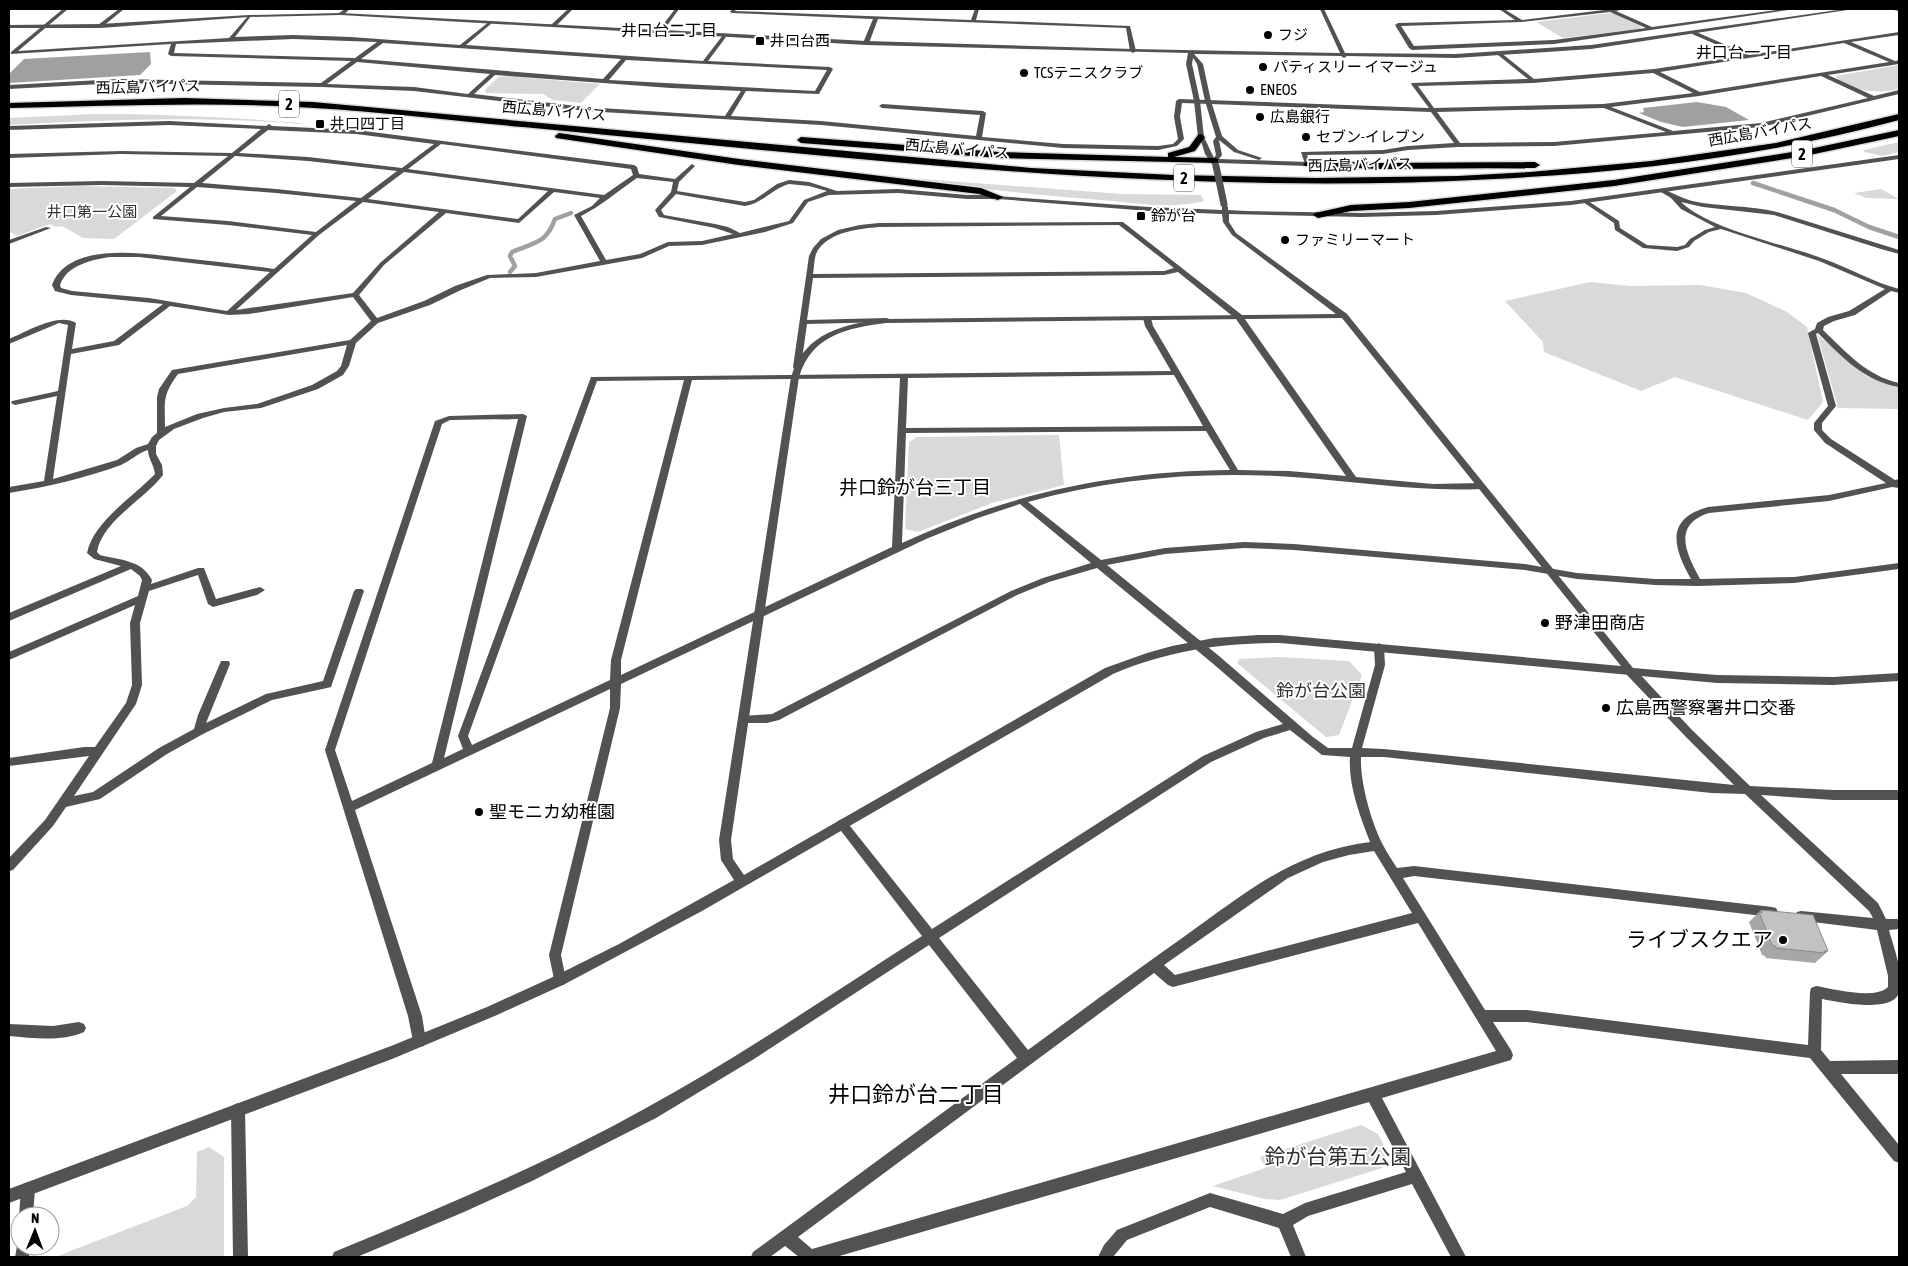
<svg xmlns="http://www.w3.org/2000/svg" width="1908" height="1266" font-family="'Asap Condensed','Noto Sans JP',sans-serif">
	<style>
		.green { fill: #d9d9d9 }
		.water { fill: #a0a0a0 }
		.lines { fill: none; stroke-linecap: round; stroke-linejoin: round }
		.stream { stroke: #a0a0a0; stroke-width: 4.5 }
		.motorway-casing { stroke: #dbdbdb; stroke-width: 3 }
		.minor { fill: #525252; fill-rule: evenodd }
		.tertiary { fill: #525252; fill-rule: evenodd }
		.motorway { fill: #000; fill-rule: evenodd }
		.tertiary-bridge { stroke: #525252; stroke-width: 7 }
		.wall { fill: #a7a7a7 }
		.building { fill: #c2c2c2; stroke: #888 }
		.poi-dot { fill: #000; stroke: #fff; stroke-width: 2 }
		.labels { text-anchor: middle; stroke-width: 4; stroke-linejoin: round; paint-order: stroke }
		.far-poi-label { font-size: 15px; fill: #000; stroke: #fff; text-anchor: start }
		.far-street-label { font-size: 15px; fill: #000; stroke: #fff }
		.far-park-label { font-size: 15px; fill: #303030; stroke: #fff }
		.far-neighbourhood-label { font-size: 16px; fill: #000; stroke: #fff }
		.shield { fill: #fff; stroke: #4c4c4c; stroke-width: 1 }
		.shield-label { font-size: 16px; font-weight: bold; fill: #000 }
		.poi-label { font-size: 18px; fill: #000; stroke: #fff; text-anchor: start }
		.park-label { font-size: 18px; fill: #303030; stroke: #fff }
		.neighbourhood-label { font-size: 19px; fill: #000; stroke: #fff }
		.near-poi-label { font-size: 21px; fill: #000; stroke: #fff; text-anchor: end }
		.near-park-label { font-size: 21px; fill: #303030; stroke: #fff }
		.near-neighbourhood-label { font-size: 22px; fill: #000; stroke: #fff }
	</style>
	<rect width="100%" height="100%" fill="#fff"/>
	<path class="green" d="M1609,13l7,1 25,12 -1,3 -77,9 -27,-16z
		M1899,65v24c-19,5 -50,3 -64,-13z
		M505,76l95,8 -19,19 -28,-3 -10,-6 -57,-1 -1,-3 13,-13z
		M94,114c69,0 137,3 206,9l2,1c-97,-8 -195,-5 -293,1v-7z
		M1899,142v10l-16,4 -19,-4v-2z
		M921,179l201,15 79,1 3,6c-29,8 -62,3 -92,0 -68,-5 -137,-13 -205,-21z
		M83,186l91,2 3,3 -63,48 -31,-1 -21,-12 -6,1 -6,-3 -33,12 -8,-5v-42z
		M1881,189l18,10 -33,-1 -12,-5z
		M1590,282l40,4 70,-1 46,8 41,19 20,15 16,75 -15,18 -133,-43 -34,14 -97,-39 -1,-10 -38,-41z
		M1817,334l51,43 31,10v22l-61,-1z
		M1059,435l5,50 -72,18 -74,29 -13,-3 4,-87 8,-5z
		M1279,657l70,4 13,14 -23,60 -13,2 -89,-74 3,-4z
		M1361,1125l17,9 8,15 -4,19 -102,32 -15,-1 -52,-13 52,-18 -5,-11z
		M209,1147l15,10v100h-169l132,-51 9,-9 1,-45z"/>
	<path class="water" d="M150,52l1,12 -11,11 -131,8v-9l15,-15z
		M1697,102l29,5 23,13 -66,7 -22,-5 -22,-9 5,-1 -1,-4z"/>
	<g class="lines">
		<path class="stream" d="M1753,183l81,27 35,17 30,10
			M510,272l5,-6 -5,-10 2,-4c23,-10 34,-8 43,-33l16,-6"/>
		<defs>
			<path id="motorway" d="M184,98l129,4 718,66 143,7 142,3 142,-2 72,-4 121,-11 125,-18 123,-29v6c-132,36 -268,52 -405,59 -325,18 -648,-22 -971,-52 -70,-6 -139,-15 -209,-19 -102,-7 -203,-2 -305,0v-5z
				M1899,130v6l-94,20 -191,30 -205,22 -58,3 -33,7 -5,-3 2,-2 36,-8 58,-3 205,-22 191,-30z
				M559,133l180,26 242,29 22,9 -5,3 -19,-6 -240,-29 -183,-27 -1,-2z
				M1201,134l4,3 -10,14 -21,6 41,1 3,1v4l-219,-5 -198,-15 -4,-3 4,-3 198,15 169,5v-4l21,-6 9,-12z
				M1308,161l73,2 154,-1 5,3 -5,3 -154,1 -76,-3 -2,-2z"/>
		</defs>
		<use href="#motorway" class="motorway-casing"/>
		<path class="minor" d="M63,9h5l-50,42 211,-13 20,-23 2,1 -16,21 58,-2 58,2 109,8 30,-24 2,2 -26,22 237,16 20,-26 3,2 -18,24 122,6 3,2 -14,25 -73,-3 -15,25 90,5 155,15 4,-21 -98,-7 -3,-2 3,-2 101,7 3,2 -4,24 81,7 95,2 15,-2 5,-5 -4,-22 2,-16 3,-2 250,9 -18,-24 1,-1 116,-4 -30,-24 -1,-1 3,-2 34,27 120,-10 89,-13 -51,-22 2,-3 55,24 150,-23v3l-48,7 44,19 4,-1v4l-71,11 46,21 25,-6v4l-138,33 -207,19 -96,1 -50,3 -25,4 -76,1 4,9 -3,2 -3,-2 -4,-12 82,-2 25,-4 46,-3 -23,-31 -249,-9 -2,14 4,22 -7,7 -19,4 -95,-2 -242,-23 -236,-14 -171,-20 -92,-4 -203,-4 -110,6v-4l110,-6 202,4 30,-22 -180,-5 -3,-2 3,-10 -160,10v-2zM293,39l84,3 -22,16 -181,-5 2,-9zM383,43l238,16 -18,20 -242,-20zM1844,43l45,19 -189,30 -40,-20zM626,60l201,10 -12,21 -206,-11zM357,62l133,12 -22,20 -54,-7 -87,-3zM1653,73l40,20 -90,11 -169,4 -16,-22 115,-3zM495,75l176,13 70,3 -16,25 -140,-9 -111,-13zM1821,76l47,22 -107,25 -88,8 -62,-24 88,-11zM1604,108l62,24 -112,10 -94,1 -23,-31z
			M119,9h5l-22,18h-4v-2z
			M345,9h5l-7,6h-4v-2z
			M568,9h5l-18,18h-4v-2z
			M732,9h4l-1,2 236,9 4,-11h4l-3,11 154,6 6,25 -3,2 -3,-2 -4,-23 -248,-9 -9,24 -3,2 -3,-2 10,-24 -141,-6 -2,-1z
			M1499,9h5l18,11 90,-11h12l-8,2 36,16 132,-18h11l-241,35 -142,6 -3,-2 -14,-23 3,-2 117,-3zM1610,12l36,16 -92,12 -140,6 -13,-20 121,-4z
			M1894,9h5v2l-5,-1z
			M169,121l97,5 3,-2 3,2 84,4 278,35 3,2 2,7 36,5 17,-15 3,2 -16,16 -2,9 68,11 9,-2 23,-16 12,-4 20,2 28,9 61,-2 69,6h31l3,2 -3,2h-31l-69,-6 -69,2 -21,7 -15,21 -28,9 -63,13 -33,1 -27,12 -106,19 -46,1 -29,12 -31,15 -52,18 -22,20 -7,23 -6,9 -25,14 -57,19 -37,4 -21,6 -29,11 -15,11 -3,6v8l6,11 1,10c-18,24 -61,46 -66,77l3,3c20,5 42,5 52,25l-1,4 47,-16h6l12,31 44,-12 5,3 -8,5 -44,12 -5,-3 -10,-29 -49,16 -9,32 2,62 -6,19 -62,92 19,-4 66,-44 35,-19 4,-14 23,-54h8l1,3 -24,59 60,-29 57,-13 31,-90 2,-2h6l2,2 -32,93 -1,3 -4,1 -55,12 -69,34 -36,20 -67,45 -34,8 -13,19 -40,44 -4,1v-13l36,-38 44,-64 -80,10v-8l75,-11h11l31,-44 6,-18 -2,-62 5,-18 -126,55v-8l129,-56 4,-16 -2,-4 -9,-7 -122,52v-8l112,-47 -27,-7 -7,-6c6,-31 46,-56 68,-79 -1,-9 -7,-16 -7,-24 -10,3 -18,11 -27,15 -36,13 -74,22 -112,28v-6l35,-6 13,-85 -42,9 -4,-2 1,-2 46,-10 10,-66 -9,-2 -50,21v-5c17,-7 50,-27 67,-16l-4,26 42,-8 49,-37 -92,-9 -16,-4 -3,-6c17,-45 94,-31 130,-27 31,3 62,7 92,11l38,-34 -84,-10 -75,-6v-2l37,-30 -88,-2 -93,2v-4l93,-2 92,2 34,-27 -107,-2 -112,4v-4l112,-3 111,2 29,-24 -92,-4 -160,5v-4zM268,130l88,4 78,10 -32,24 -94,-11 -69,-4zM441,144l190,25 2,6 -29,20 -196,-26zM235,156l73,5 89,10 -36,27 -85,-9 -74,-6zM404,172l144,19 -30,28 -150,-20zM637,178l36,4 -2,10 -16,18 4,7 56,11 18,6 -31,7 -34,1 -28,12 -34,6 -25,-44c20,-10 37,-25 56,-38zM789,184l20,2 18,5 -23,9 -15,21 -49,12 -12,-6 -13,-3 -51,-9 -3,-5 15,-16 69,12c18,-3 27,-17 44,-22zM197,187l79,6 80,8 -40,31 -88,-11 -67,-5zM554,192l46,6 -8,8 -18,9 26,46 -64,12 -49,2 -32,11 -31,15 -47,17 -18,-23 25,-30 62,-52 73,10zM363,202l76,10 -59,51 -27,30 -117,17 83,-75zM110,257h29l131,15 -43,39 -78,-13 -77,-7 -11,-3 -1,-3c7,-20 31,-25 50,-28zM353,297l18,24 -21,19 -178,30 -13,19 -2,8v36l-5,4 -4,7 -12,4 -19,12 -64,19 18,-125 48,-9 51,-39 59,9 20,-1zM347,345l-6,21 -4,5 -25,14 -55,19 -33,4 -27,6 -32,13c0,-26 -3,-31 13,-53z
			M1663,189c10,4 19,9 29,12 28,6 57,4 85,11l122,38v4l-18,-5 -107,-34 -71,-8 -22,-5c29,28 104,42 143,57 25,9 49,23 75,30v4l-8,-2 -36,24 -21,6 -10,5 -1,4c23,22 44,46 76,53v4c-35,-6 -57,-30 -81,-54l-2,1 20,72 -14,17v7l9,9 64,41 4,-1v9l-7,-1 -63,14 -120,12c-37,12 -23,40 -9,66l94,-2 105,-14v6l-105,14 -96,3 -43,-1 -78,-6 -52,-9 -231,-20 -50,-2 -79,6 -58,11 112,91 94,81 15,11h24l23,-83 -1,-18 5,-4 5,4 1,18 -23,83 22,1 350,36 -49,-49 -58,-61 -1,-3 1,-3h8l57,61 58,56 84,4h65v10h-65l-73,-5 117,108 8,16h13v10l-10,1c5,19 15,42 10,62 -5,22 -62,10 -77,7l-1,51 9,11 69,-1v14h-58l58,71v18l-5,-2 -84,-103 -283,-36h-34l18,28 2,5 -2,5 -129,38 84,159h-15l-39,-73 -104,32 -15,9 13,32h-15l-12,-29 -69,-21 -83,33 -14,17h-15l6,-12 13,-15 93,-37 73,21 22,-11 101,-31 -37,-70 -533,155h-37l-14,-11 -15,11h-19l2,-5 264,-194 -88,-113 -175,114 -98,59 -124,63 -68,31 -107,45h-25l2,-5c106,-44 212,-88 312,-144 95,-52 185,-114 276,-172l-84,-109 -2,-3 2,-3 4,-2 4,2 86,108 271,-173 53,-24 27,-8 -72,-62 -114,-94 -48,14 -32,13 -238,125 -12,3h-28l-1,-3 1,-3 4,-1 29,-2 239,-123 32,-13 48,-15 -71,-59 -42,14 -52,21 -305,145 -1,24 -59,247 5,25 -1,4 -5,2 -5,-2 -6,-29 61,-247v-19l-255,121 67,206 4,25 -2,5 -5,1 -5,-1 -6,-30 -83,-266 110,-329 14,-5 74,-2 4,2 -83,342 19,-9 -5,-13 133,-359 580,-6 -26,-45 -2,-8 4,-2 4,2 2,8 85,144 51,1 57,5 -110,-157 -58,-47 -14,3 -351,3 -6,42 80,-2 4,2 -4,2 -80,2 -6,43 -4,2h-3l-1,-2 16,-111 4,-8 8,-9 17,-9 22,-5 19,-2 244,-1 119,93 114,162 77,7 48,-1 4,3 -4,3c-64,3 -126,-8 -189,-12 -88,-6 -179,1 -264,25l73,58 64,-12 79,-6 50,2 231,20 52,9 78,6h36c-18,-32 -26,-60 17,-72l121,-12 57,-12 -61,-40 -11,-13v-7l14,-17 -20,-73 7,-4 2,-6 11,-6 21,-6 36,-22 -66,-28 -98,-32 -12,3 -15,9 -5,6 -12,4 -34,-3 -28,-18 -1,-7 -31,-21 5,-1 31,20 1,7 27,17 30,2 8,-2 5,-6 15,-9 10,-3 -34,-18 -10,-11 -10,-6 -1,-1zM1119,225l55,43 -10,3 -351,3c1,-6 1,-14 3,-20 10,-22 42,-25 63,-27zM1174,375l29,51 -297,2 2,-50zM900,378l-8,169 -271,128v-15l71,-280zM684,380l-73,280 -1,20 -138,65 -4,-9 129,-355zM518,419l-86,344 -80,38 -17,-51 107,-326 8,-4zM1206,431l24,39c-117,1 -222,24 -328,73l4,-110zM1290,730l32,25 28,2c-2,28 10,59 20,85 -78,10 -124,51 -185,94 -53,37 -105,76 -157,114l-89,-112 272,-176 53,-24zM1361,757h23l327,36 34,1 124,117 4,7 -72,-7 -4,1 -2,4 2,4 80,10 11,46v11c-13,13 -54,2 -72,-1l-5,2 -1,4 -2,53 -281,-35h-42l-82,-132 11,-2 358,41 4,-1 2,-4 -2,-4 -4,-1 -358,-41 -17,2c-5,-8 -10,-15 -14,-23 -12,-23 -23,-63 -22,-88zM1374,851l38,62 -237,62 -11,-10 124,-87 35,-16 26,-7zM1418,923l78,128 -684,198 -14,-12 356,-264 14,12 5,2z
			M46,227l5,1 -42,16v-4z
			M79,1022l5,2 2,4 -2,4c-23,10 -51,6 -75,4v-12l44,2z
			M238,1103l5,2 2,5 3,147h-15l-2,-147 2,-5z
			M28,1182l5,2 2,5 -2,27h-13v3l-1,-3 2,-27 2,-5z
			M20,1240v6h11l-2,11h-14l3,-16z"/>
		<path class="tertiary" d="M675,9h4l-15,21 202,11 267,8 207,4 -20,-44h4l21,44 111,1 135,-9 253,-36h10l-263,40 -135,9 -109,-2 -3,2 -3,-2 -147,-2 9,10 8,37 11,35 16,14 24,8 -3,2 -25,-8 -15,-12 3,15 -3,4 89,3 3,2 -3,2 -90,-3 1,3 -3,2 -2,-1 -9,-13 -4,-13 -3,-4 -4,-36 -8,-37 2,-11 -322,-8 -205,-12 -2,2 -2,-2 -316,-18 -92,2 -149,11h-91v-3l91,-1 149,-9 92,-2 318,17zM1193,58l4,6 8,37 11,36 -3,4 3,14 -2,3 -10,-21 -4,-36 -8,-37z
			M1899,155v4l-328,46 -135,10 -75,2 -132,-3v8l7,11 111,81 286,354 84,7 116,2 66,-4v8l-66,4 -116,-2 -437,-40c-59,0 -113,8 -167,31l-411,237 -137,73 -68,31 -105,44 -383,144v-14l382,-143 96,-39 68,-31 64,-32 115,-64 -13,-20 -2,-20 72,-463c14,-45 53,-53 95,-58l450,-5 -104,-79 -9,-13 -1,-8 -73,-3 -151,-12 -3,-2 1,-1 153,11 73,3v-3l3,-2 3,2v3l18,1 115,2 75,-2 135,-10zM1342,318l279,348 -341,-31h-22l-44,3 -42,8 -25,7 -42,15 -361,207 -11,-16 -2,-19 68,-463c13,-42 48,-49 87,-54z"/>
		<use href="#motorway" class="motorway"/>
		<path class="tertiary-bridge" d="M1216,166l8,38"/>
	</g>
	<path class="wall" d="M1761,910l67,41 -13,12 -49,-5 -1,-2 -3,-1 -13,-33z"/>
	<path class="building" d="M1761,910l52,5 15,36h-4l1,2 -49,-5 -1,-2 -3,-1 -13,-33 3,1z"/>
	<g class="poi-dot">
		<circle cx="1268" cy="35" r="5"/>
		<rect x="755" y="36" width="10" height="10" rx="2.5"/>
		<circle cx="1263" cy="67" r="5"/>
		<circle cx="1024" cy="73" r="5"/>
		<circle cx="1250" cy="90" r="5"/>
		<circle cx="1260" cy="117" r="5"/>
		<rect x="315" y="119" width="10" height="10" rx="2.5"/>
		<circle cx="1306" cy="137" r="5"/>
		<rect x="1136" y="211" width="10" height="10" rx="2.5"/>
		<circle cx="1285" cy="240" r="5"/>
		<circle cx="1545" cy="623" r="5"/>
		<circle cx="1606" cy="708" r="5"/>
		<circle cx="479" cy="812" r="5"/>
		<circle cx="1783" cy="940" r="5"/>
	</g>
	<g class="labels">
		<g class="far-poi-label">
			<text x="1278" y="40">フジ</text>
			<text x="770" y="46">井口台西</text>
			<text x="1273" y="72">パティスリー イマージュ</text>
			<text x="1034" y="78">TCSテニスクラブ</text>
			<text x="1260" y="95">ENEOS</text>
			<text x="1270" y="122">広島銀行</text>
			<text x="330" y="129">井口四丁目</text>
			<text x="1316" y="142">セブン-イレブン</text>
			<text x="1151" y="221">鈴が台</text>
			<text x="1295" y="245">ファミリーマート</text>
		</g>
		<g class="far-street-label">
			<text transform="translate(148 87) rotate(-1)" y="5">西広島バイパス</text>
			<text transform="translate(554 111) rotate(5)" y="5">西広島バイパス</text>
			<text transform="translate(1760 132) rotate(-10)" y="5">西広島バイパス</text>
			<text transform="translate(957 149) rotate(5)" y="5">西広島バイパス</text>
			<text transform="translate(1360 165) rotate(-1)" y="5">西広島バイパス</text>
		</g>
		<g class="far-park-label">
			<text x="92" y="217">井口第一公園</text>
		</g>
		<g class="far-neighbourhood-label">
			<text x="669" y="36">井口台二丁目</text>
			<text x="1744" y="58">井口台一丁目</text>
		</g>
		<g class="shield">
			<rect x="279" y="90.5" width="20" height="27" rx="4"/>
			<rect x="1792" y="140.5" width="20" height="27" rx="4"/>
			<rect x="1174" y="164.5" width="20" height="27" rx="4"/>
		</g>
		<g class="shield-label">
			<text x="289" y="110">2</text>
			<text x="1802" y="160">2</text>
			<text x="1184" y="184">2</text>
		</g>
		<g class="poi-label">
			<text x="1555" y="629">野津田商店</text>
			<text x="1616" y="714">広島西警察署井口交番</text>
			<text x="489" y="818">聖モニカ幼稚園</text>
		</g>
		<g class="park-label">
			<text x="1321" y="697">鈴が台公園</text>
		</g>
		<g class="neighbourhood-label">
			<text x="915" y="494">井口鈴が台三丁目</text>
		</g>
		<g class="near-poi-label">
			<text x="1773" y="947">ライブスクエア</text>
		</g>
		<g class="near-park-label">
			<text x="1338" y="1164">鈴が台第五公園</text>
		</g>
		<g class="near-neighbourhood-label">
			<text x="916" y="1102">井口鈴が台二丁目</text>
		</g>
	</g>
	<rect width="1908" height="1266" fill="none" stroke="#000000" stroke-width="20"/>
	<g transform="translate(35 1231) rotate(1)"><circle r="24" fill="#ffffff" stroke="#999999"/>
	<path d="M0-4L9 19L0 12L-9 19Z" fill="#000000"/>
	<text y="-8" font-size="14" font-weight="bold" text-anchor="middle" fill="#000000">N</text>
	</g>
</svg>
